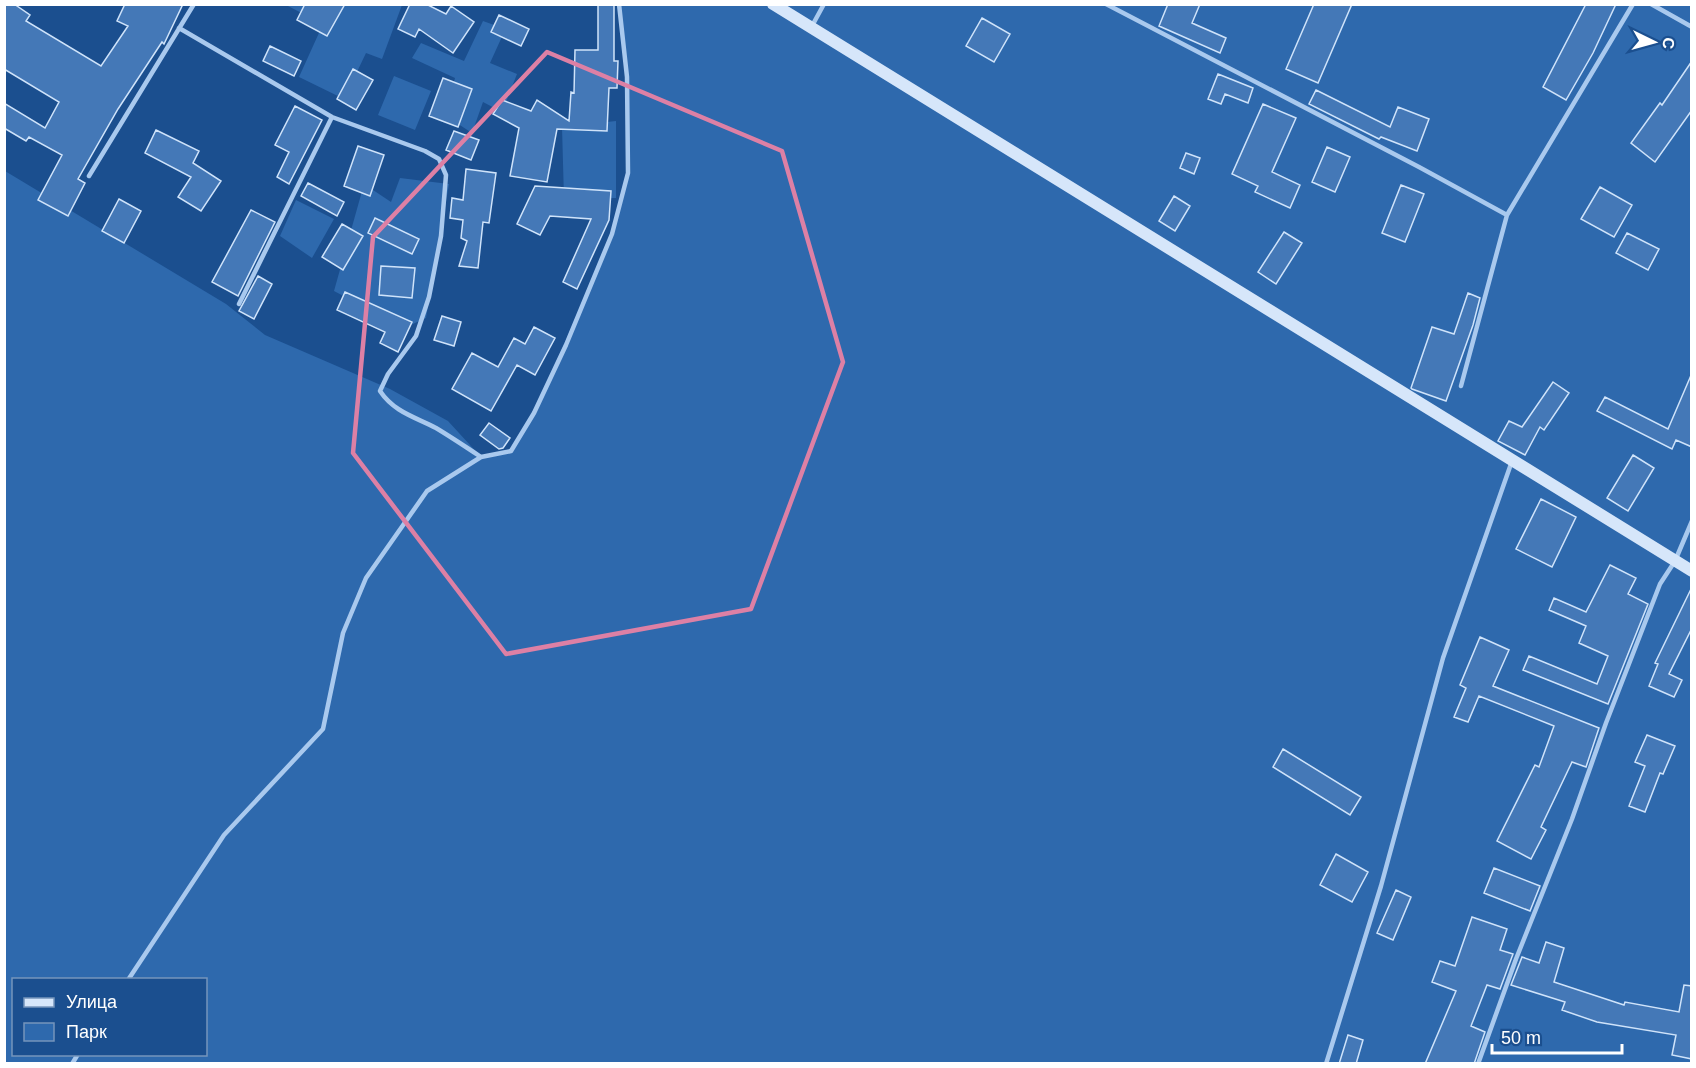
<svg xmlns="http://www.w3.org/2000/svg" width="1696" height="1068" font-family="Arial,sans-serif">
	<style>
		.green { fill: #2e69ad; fill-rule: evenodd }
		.building { fill: #4478b7; stroke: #cfe3fa; stroke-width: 1.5 }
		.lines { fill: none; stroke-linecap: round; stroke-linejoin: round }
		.lane { stroke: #a9c9ee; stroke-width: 4.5 }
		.secondary { stroke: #d6e6fa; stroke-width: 12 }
		.marked { fill: none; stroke: #dd80a5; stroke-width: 4.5; stroke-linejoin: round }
	</style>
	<rect width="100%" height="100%" fill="#1b4f8f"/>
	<path class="green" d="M286,5h116l-20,54 -16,-6 -22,46 -45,-22 24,-53z
		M619,5h1072v1058l-1686,1v-893l221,133 39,31 125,54 58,32 33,36 30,-6 23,-38 78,-179 16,-61 -1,-96zM14,980h192v74h-192z
		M483,21l25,9h-3l-15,33 27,11 -15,38 -19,-10 -11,31 -26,-17 9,-38 -43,-20 9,-15 43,18z
		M394,76l37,15 -16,39 -37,-15z
		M616,121v77l-52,1 -2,-72z
		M400,178l49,6 -23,134 -22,10 -70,-37 30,-107 27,18z
		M296,200l38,19 -22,39 -32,-22z"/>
	<path class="building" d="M4,4h10l16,11 -4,6 75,45 27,-40 -11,-5 8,-17h58l-19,40 -2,-2 -44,67 -40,70 7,4 -17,33 -30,-16 24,-45 -33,-18 -3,4 -22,-13v-25l41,25 14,-26 -55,-33z
		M305,4h40l-18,32 -30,-16z
		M410,4h16l20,10 5,-8 23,16 -21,31 -34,-24 -4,8 -17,-8z
		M598,4h16v57h4l-1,27h-8l-2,43 -50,-2 -10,53 -37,-6 9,-48 -26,-14 9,-14 29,11 6,-11 32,21 2,-29 3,1 1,-43h23z
		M1168,4h32l-8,19 34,15 -6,15 -61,-27z
		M1314,4h38l-34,79 -32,-14z
		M1586,4h30l-23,49 -27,47 -23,-13z
		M499,15l30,14 -8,17 -30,-14z
		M982,18l28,16 -16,28 -28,-16z
		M270,46l31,15 -7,15 -31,-15z
		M1692,61v49l-37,52 -24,-19 29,-40 2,2z
		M353,69l20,11 -17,30 -19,-11z
		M1218,74l35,14 -5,15 -23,-9 -4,10 -13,-5z
		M443,78l29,11 -14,38 -29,-11z
		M1316,90l74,37 8,-20 31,12 -12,32 -36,-14 -2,2 -70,-35z
		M1263,104l33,14 -24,54 28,13 -10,23 -35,-16 3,-6 -26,-12z
		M295,106l27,14 -33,64 -12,-7 12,-25 -14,-7z
		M156,130l43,21 -6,12 28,18 -20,30 -23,-14 13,-20 -46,-24z
		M454,131l25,9 -8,20 -25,-10z
		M358,146l26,9 -14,41 -26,-10z
		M1327,147l23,10 -15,35 -23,-10z
		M1186,153l14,5 -6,16 -14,-6z
		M466,169l30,4 -7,50 -6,-1 -5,46 -19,-2 8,-25 -6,-3 2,-18 -13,-2 2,-20 11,2z
		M308,183l36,19 -7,14 -36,-20z
		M1401,185l23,9 -19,48 -23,-9z
		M535,186l76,5 -2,29 -32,69 -14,-7 28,-63 -41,-3 -10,19 -23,-11z
		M1600,187l32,18 -18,32 -33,-18z
		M1174,196l16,10 -15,25 -16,-10z
		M119,199l22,12 -17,32 -22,-12z
		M251,210l24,12 -37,74 -26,-14z
		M375,218l44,21 -7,15 -44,-21z
		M342,224l21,12 -20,34 -21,-13z
		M1284,232l18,11 -26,41 -18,-12z
		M1627,233l32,16 -11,21 -32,-17z
		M381,266l34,2 -3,30 -33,-3z
		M258,276l14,8 -18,35 -15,-8z
		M345,292l67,30 -14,30 -18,-9 5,-11 -48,-22z
		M1468,293l12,5 -7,27 -27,76 -34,-12 -1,-1 21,-61 22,7z
		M442,316l19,6 -7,24 -20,-6z
		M534,327l21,11 -20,37 -18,-10 -26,46 -39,-22 20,-36 26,14 16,-29 11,6z
		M1692,373v74l-16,-7 -4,9 -75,-38 8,-14 63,32z
		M1553,382l16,11 -25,37 -4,-3 -15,28 -27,-14 11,-20 13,6z
		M489,423l21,15 -7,10 -4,1 -19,-14z
		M1633,455l21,13 -26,43 -21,-13z
		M1541,499l35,18 -24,50 -36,-18z
		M1610,565l26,13 -8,16 20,10 -40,100 -85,-34 6,-14 68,28 11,-28 -29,-13 7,-17 -37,-16 5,-12 32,14z
		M1692,587v41l-23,46 13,6 -8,17 -25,-11 9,-22 -3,-1z
		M1480,637l29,13 -16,36 106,42 -13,39 -14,-5 -31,65 5,3 -15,29 -34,-18 38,-76 4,2 15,-41 -75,-30 -11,26 -14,-5 12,-29 -6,-3z
		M1647,735l28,11 -12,28 -3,-1 -15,39 -16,-6 16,-40 -10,-4z
		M1283,749l78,48 -11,18 -77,-48z
		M1336,854l32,18 -16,30 -32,-17z
		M1494,868l46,18 -10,25 -46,-18z
		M1396,890l15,7 -18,43 -16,-7z
		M1472,917l35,12 -7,21 13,4 -13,35 -13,-4 -16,41 14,6 -11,32h-49l31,-73 -24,-9 8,-21 15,5z
		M1546,942l18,6 -10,34 70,23 1,-3 54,10 5,-27 8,1v73l-20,-4 4,-20 -79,-13 -35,-12 3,-8 -54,-17 11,-28 17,6z
		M1348,1035l15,5 -7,24h-17z"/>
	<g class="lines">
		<path class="lane" d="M1106,4l313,163 88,48
			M1651,4l41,23
			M812,26l12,-22
			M179,28l153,89 93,34 14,8 7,16 -5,61 -12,61 -13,39 -28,38 -8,17c14,21 35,26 56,37 15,9 30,19 45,29
			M89,176l105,-172
			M239,304l93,-187
			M1461,386l46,-171 126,-211
			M128,980l96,-145 99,-106 20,-96 23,-55 61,-87 54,-34 30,-6 23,-38 32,-68 46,-111 16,-61 -1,-96 -8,-73
			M72,1064l6,-10
			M1326,1064l55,-178 62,-228 69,-197
			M1478,1064l38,-105 56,-140 34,-96 54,-139 15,-23 17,-40"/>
		<path class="secondary" d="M773,4l919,567"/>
	</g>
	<path class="marked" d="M547,52l235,99 61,211 -92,247 -245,45 -153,-201 20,-216z"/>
	<rect width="1696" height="1068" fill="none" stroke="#ffffff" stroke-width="12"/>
	<rect x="12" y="978" width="195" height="78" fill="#1b4f8f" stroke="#7695bc" stroke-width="1.5"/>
	<rect x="24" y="998" width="30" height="9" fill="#d6e6fa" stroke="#7695bc" stroke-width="1.5"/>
	<text x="66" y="1008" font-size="18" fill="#ffffff">Улица</text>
	<rect x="24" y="1023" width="30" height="18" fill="#2e69ad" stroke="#7695bc" stroke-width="1.5"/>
	<text x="66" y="1038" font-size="18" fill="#ffffff">Парк</text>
	<g transform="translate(1654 42) rotate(95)" stroke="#1b4f8f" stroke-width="4.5" paint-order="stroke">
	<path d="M0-4.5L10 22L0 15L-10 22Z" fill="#ffffff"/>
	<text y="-9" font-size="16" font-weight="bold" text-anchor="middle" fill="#ffffff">С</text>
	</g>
	<path d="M1492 1044v9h130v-9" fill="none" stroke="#ffffff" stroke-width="3"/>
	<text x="1501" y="1044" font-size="18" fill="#ffffff" stroke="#1b4f8f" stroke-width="4.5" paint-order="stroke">50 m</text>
</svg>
